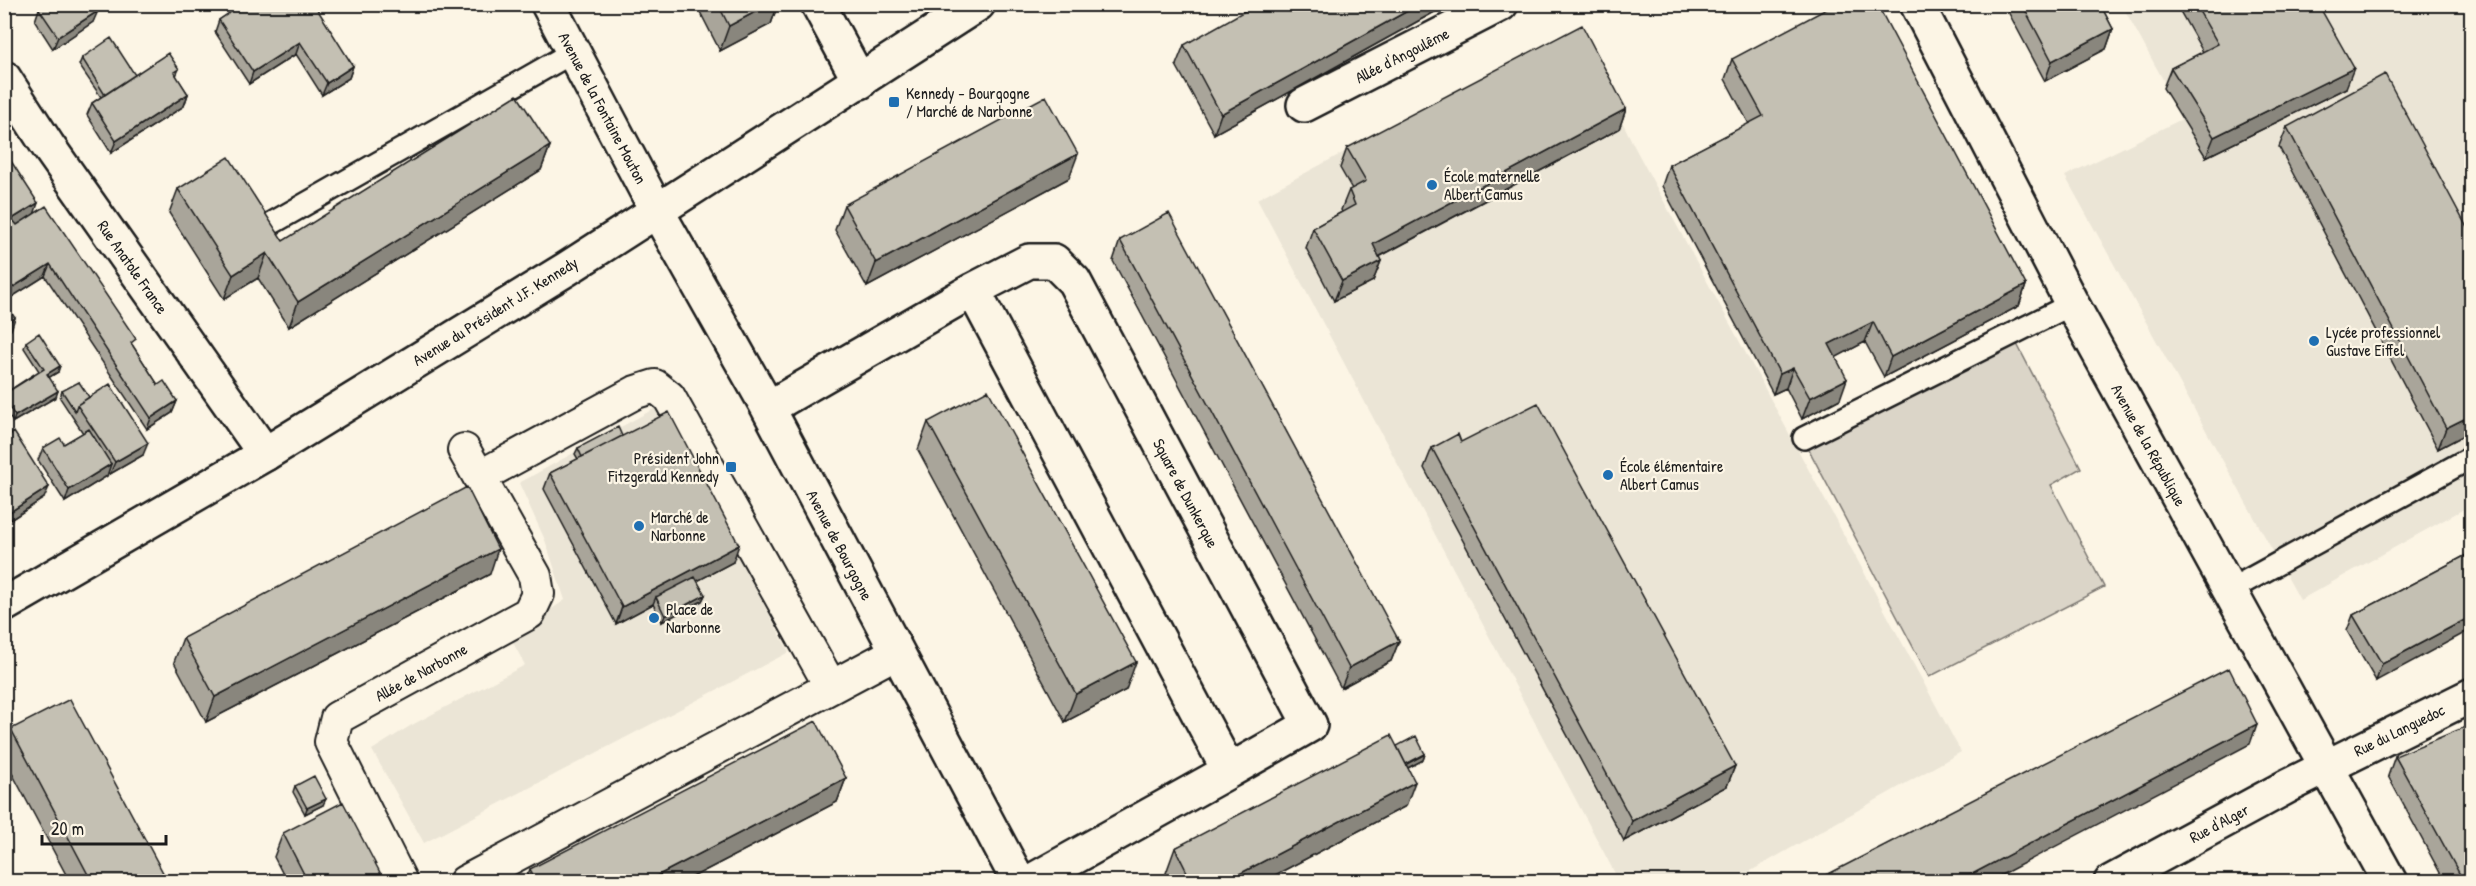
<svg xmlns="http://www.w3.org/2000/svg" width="2476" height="886" font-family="'Patrick Hand',sans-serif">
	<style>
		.built { fill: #ebe5d6 }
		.green { fill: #dbd5c8; stroke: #7c7872; stroke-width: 1.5 }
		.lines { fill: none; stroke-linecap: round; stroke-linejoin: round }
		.service-casing { stroke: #1c1c1c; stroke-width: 26 }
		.pedestrian-casing { stroke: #1c1c1c; stroke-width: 36 }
		.minor-casing { stroke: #1c1c1c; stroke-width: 38 }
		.tertiary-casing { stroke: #1c1c1c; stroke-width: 38 }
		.service { stroke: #fcf5e5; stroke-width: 21 }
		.pedestrian { stroke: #fcf5e5; stroke-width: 32 }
		.minor { stroke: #fcf5e5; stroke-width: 33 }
		.tertiary { stroke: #fcf5e5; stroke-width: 33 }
		.wall { fill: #a9a59a; stroke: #1c1c1c; stroke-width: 1.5 }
		.shaded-wall { fill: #89867d; stroke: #1c1c1c; stroke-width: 1.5 }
		.building { fill: #c4c0b3; stroke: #1c1c1c; stroke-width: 1.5 }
		.poi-dot { fill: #1f6fb2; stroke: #fcf5e5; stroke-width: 2 }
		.labels { text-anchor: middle; stroke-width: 4.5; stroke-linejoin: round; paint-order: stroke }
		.street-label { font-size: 16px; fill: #1c1c1c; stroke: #fcf5e5 }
		.poi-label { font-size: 16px; fill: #1c1c1c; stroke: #fcf5e5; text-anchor: start }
	</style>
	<rect width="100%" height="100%" fill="#fcf5e5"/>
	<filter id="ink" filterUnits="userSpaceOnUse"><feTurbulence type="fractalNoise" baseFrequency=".0167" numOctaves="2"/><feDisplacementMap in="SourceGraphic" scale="12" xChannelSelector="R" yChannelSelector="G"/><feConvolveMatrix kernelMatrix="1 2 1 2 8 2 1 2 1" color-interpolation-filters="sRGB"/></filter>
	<g filter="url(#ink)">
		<path class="built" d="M2122,5h349v500l-171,95 -235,-424 119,-58z
			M1577,27l57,119 327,606 -228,129h-114l-362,-682z
			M659,406l130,246 -365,191 -52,-93 38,-24 115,-61 -15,-28 55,-37 -20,-60 -26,-57z"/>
		<path class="green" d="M2017,344l64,124 -30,17 53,102 -175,90 -121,-229z"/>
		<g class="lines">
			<defs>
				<path id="service" d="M267,226l306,-174
					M1804,438l268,-134
					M2228,591l244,-134"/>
				<path id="pedestrian" d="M479,477l157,-85 19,-6 14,11 162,290
					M401,882l-70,-140 6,-24 192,-105 9,-19 -3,-18 -71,-126
					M465,882l432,-230"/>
				<path id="minor" d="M548,4l109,207 111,197 251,474
					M818,4l42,78
					M1917,4l155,300 318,578
					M4,78l44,68 217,308
					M1304,105l197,-101
					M768,408l205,-118 56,-29h25l20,20 236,444 -81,46 -256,-481
					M1030,882l199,-111
					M2111,882l177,-96 184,-91"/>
				<path id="tertiary" d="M4,605l261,-151 303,-186 410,-264"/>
			</defs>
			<use href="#service" class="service-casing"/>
			<use href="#pedestrian" class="pedestrian-casing"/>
			<use href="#minor" class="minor-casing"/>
			<use href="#tertiary" class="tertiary-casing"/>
			<use href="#service" class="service"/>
			<use href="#pedestrian" class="pedestrian"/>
			<use href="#minor" class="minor"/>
			<use href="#tertiary" class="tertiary"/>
		</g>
		<path class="wall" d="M243,4l110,62 -4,12 -27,17 -26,-41 -47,30 -34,-52 4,-12z
			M696,4h82l-7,20 -51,27z
			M1449,4l-235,130 -38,-69 8,-20z
			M2004,4h96l13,25 -7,20 -61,32z
			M2176,4h142l28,84 -140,69 -43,-69 8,-20 32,-16z
			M39,9l58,1 -4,12 -40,27 -18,-28z
			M82,58l53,17 44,-6 -3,7 12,18 -4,12 -73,47 -24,-38 5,-12 9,-6 -22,-32z
			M1732,59l294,226 -7,21 -135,71 -19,-35 -29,15 4,42 -38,20 -16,-31 -13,6 -111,-208 7,-21 80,-41 -24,-45z
			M1626,109l-7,20 -240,128 2,4 -8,20 -39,20 -28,-53 7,-20 29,-16 -1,-2 8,-20 3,-1 -12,-21 7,-20z
			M2287,127l185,110v194l-34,18 -159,-302z
			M550,146l-9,24 -252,157 -31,-49 -34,21 -55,-86 9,-24 105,52z
			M4,161l30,52 99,133 25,39 19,16 -5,12 -25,16 -102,-153 -41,26z
			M1069,178l-202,109 -32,-57 9,-25z
			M1120,240l279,401 -8,20 -50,27 -228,-427z
			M26,342l32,30 -9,5 7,20 -43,25 -9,-13v-15l35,-23 -15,-23z
			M62,391l27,6 54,58 -33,19 -2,-2 -1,4 -42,26 -27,-42 5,-12 21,-4 19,-11 -23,-35z
			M928,422l198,268 -61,32 -147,-272z
			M622,436l111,126 -36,19 8,14 -3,6 -40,21 -9,-18 -37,20 -72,-135 6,-16 28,-14 -3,-5 3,-6z
			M4,439l40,59 -40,26z
			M1461,442l274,324 -8,20 -103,55 -200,-373 8,-20z
			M2472,552l-96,129 -29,-50 6,-16z
			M490,574l-284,148 -32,-60 9,-24z
			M11,729l157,153h-98l-66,-124v-10z
			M1397,746l28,8 -2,6 -15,8 -2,38 -144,76h-92l-4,-9 9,-25z
			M2395,756l77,126h-27l-57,-106z
			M846,778l-9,24 -154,80h-158l5,-13z
			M295,786l28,19 -18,9 -12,-22z
			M283,833l102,49h-98l-13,-25z"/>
		<path class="shaded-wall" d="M93,4h13l-17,11z
			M770,4h8l-7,20 -51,27 9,-25z
			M1420,4h29l-235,130 7,-20z
			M98,11l-5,11 -40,27 5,-12z
			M2113,29l-7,20 -61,32 7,-20z
			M300,42l-4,12 -47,30 4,-12z
			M353,66l-4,12 -27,17 5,-12z
			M2354,68l-8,20 -140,69 8,-20z
			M188,94l-4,12 -73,47 5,-12z
			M1626,109l-7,20 -254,135 8,-20z
			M550,146l-9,24 -252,157 9,-25z
			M1078,154l-9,24 -202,109 9,-24z
			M38,203l-4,12 -26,16 4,-12z
			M267,253l-9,25 -34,21 9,-24z
			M1381,261l-8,20 -39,20 8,-20z
			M50,264l-5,12 -41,26v-4l3,-7z
			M2026,285l-7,21 -135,71 7,-20z
			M15,318l-4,12 -7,3v-9z
			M1873,322l-8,20 -43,23 7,-21z
			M60,366l-2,6 -13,8 2,-6z
			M1793,368l-7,20 -13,6 7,-20z
			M1847,379l-7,20 -38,20 8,-21z
			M58,391l-2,6 -43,25 2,-6z
			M177,401l-5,12 -25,16 4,-11z
			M2472,415v16l-34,18 8,-21z
			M148,443l-5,12 -33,19 5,-12z
			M111,464l-4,12 -42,26 4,-12z
			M49,487l-5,11 -40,26v-5l4,-2 2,-5z
			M739,545l-6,17 -75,40 -2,-5 -3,7 -37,20 6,-17z
			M498,549l-8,25 -284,148 9,-25z
			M705,595l-3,6 -40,21 3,-6z
			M2472,616v13l-96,52 6,-17z
			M1399,641l-8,20 -50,27 8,-20z
			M1136,662l-10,28 -61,32 11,-28z
			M2257,724l-7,20 -262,138h-31z
			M1425,754l-2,6 -23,12 3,-6z
			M1735,766l-8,20 -103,55 8,-20z
			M846,778l-9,24 -154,80h-38z
			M1415,782l-9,24 -144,76h-38z
			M326,799l-3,6 -18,9 2,-6z"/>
		<path class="building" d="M45,4h49l4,7 -40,26 -19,-28z
			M243,4h71l39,62 -26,17 -27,-41 -47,30 -34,-52z
			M718,4h52l-41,22z
			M1257,4h163l-199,110 -37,-69z
			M1836,4h41l149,281 -135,72 -18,-35 -44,22 18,35 -37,19 -17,-30 -13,6 -111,-209 94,-49 -31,-57z
			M2022,4h78l13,25 -61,32z
			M2195,4h123l36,64 -140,69 -43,-69 47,-24z
			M1582,25l44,84 -253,135 8,17 -39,20 -29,-53 42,-23 -6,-15 17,-9 -19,-33z
			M111,38l24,37 -30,20 -23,-37z
			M168,53l11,16 -5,3 14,22 -72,47 -24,-38z
			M2385,74l87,163v178l-26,13 -159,-301z
			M517,95l33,51 -252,156 -31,-49 -34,22 -55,-86 51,-32 54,84z
			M1046,96l32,58 -202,109 -32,-58z
			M9,158l29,45 -26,16 5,6 29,-19 90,133 -5,4 27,42 6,-4 13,20 -26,17 -101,-154 -43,27 -3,-4v-126z
			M1169,213l230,428 -50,27 -229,-428z
			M4,302l11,16 -11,6z
			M39,333l21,33 -13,8 11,17 -43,25 -11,-17v-5l40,-25 -18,-27z
			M79,382l10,15 -12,8 -2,6 -13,-20z
			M110,384l38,59 -33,19 -38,-57z
			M988,390l148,272 -60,32 -148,-272z
			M1538,403l197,363 -103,55 -200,-373 26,-14 3,8z
			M669,412l70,133 -117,62 -72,-134z
			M618,427l4,9 -40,21 -4,-9z
			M89,429l22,35 -42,26 -26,-42 17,-10 4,6z
			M14,432l35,55 -39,25 -6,-9v-64z
			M467,487l31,62 -283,148 -32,-59z
			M4,512l4,5 -4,2z
			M2472,552v64l-90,48 -29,-49z
			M695,577l10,18 -40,21 -9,-19z
			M2229,668l28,56 -300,158h-144z
			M70,699l98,183h-76l-81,-153z
			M816,721l30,57 -201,104h-108l-7,-13z
			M2472,724v158h-8l-69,-126z
			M1391,735l24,47 -191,100h-32l-17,-34z
			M1416,736l9,18 -19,10 -9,-18z
			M314,776l12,23 -19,9 -12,-22z
			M343,802l42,80h-77l-25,-49z"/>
	</g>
	<g class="poi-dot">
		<rect x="888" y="96" width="12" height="12" rx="3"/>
		<circle cx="1432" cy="185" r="6"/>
		<circle cx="2314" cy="341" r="6"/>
		<rect x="725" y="461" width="12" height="12" rx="3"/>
		<circle cx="1608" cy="475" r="6"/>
		<circle cx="639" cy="526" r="6"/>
		<circle cx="654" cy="618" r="6"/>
	</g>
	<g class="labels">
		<g class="street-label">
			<text transform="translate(1402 55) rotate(-27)" y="6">Allée d'Angoulême</text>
			<text transform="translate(603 108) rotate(62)" y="6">Avenue de la Fontaine Mouton</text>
			<text transform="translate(133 267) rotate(55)" y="6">Rue Anatole France</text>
			<text transform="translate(495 311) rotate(-32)" y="6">Avenue du Président J.F. Kennedy</text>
			<text transform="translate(2149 445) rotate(61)" y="6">Avenue de la République</text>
			<text transform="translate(1186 493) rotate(62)" y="6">Square de Dunkerque</text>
			<text transform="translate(840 545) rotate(62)" y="6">Avenue de Bourgogne</text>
			<text transform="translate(421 672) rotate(-29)" y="6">Allée de Narbonne</text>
			<text transform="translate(2399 730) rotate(-26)" y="6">Rue du Languedoc</text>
			<text transform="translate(2219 823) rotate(-28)" y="6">Rue d'Alger</text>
		</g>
		<g class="poi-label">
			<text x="906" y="99">Kennedy - Bourgogne<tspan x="906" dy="18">/ Marché de Narbonne</tspan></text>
			<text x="1444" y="182">École maternelle<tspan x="1444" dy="18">Albert Camus</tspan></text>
			<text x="2326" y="338">Lycée professionnel<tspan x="2326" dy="18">Gustave Eiffel</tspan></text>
			<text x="719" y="464" text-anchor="end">Président John<tspan x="719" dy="18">Fitzgerald Kennedy</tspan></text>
			<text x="1620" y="472">École élémentaire<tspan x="1620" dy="18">Albert Camus</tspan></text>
			<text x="651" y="523">Marché de<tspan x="651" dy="18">Narbonne</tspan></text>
			<text x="666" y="615">Place de<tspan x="666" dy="18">Narbonne</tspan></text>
		</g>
	</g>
	<rect width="2476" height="886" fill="none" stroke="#fcf5e5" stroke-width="24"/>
	<rect x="12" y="12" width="2452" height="862" fill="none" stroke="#1c1c1c" stroke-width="2" filter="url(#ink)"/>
	<path d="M42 835v9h124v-9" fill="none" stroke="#1c1c1c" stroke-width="3"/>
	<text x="51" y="835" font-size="18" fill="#1c1c1c" stroke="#fcf5e5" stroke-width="4.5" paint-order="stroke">20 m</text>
</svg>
